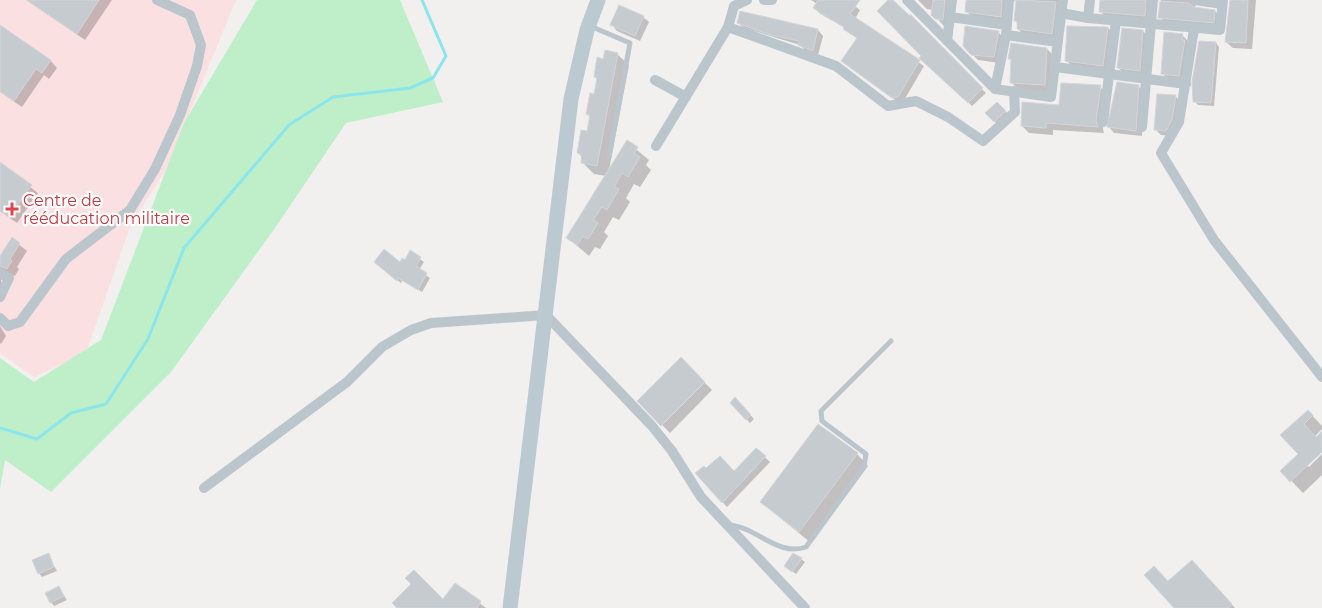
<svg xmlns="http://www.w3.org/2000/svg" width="1322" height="608" font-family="Montserrat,sans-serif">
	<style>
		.medical { fill: #fbe0e2 }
		.green { fill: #beefc9 }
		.shadow { fill: #0003 }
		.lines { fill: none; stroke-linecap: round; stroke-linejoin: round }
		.stream { stroke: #8be6eb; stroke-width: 3 }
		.building { fill: #c6cbcf; stroke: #d3d6da }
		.service { stroke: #bbc6cc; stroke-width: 5 }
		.minor { stroke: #bbc6cc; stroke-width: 10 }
		.secondary { stroke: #bbc9d1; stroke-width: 15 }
		.health-dot { fill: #e0444e; stroke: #fff; stroke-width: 2 }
		.labels { text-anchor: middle; stroke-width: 4.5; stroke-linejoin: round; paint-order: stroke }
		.health-label { font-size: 16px; fill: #be3a42; stroke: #fff; text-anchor: start }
	</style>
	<rect width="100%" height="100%" fill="#f2efef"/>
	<path class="medical" d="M0,0h236l-70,170 -35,54 -45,129 -52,24 -34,-24z"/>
	<path class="green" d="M257,0h143l43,102 -97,21 -71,105 -104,144 -120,120 -46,-32 -5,29v-131l34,24 67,-42 83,-217z"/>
	<path class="shadow" d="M26,0h86l-27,40z
		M811,0h36l13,10 -5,9 69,47 -21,36h-5l-55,-41 15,-22 -13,-11 -26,-15 -4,-5 2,-4z
		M890,0l96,93 -14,13 -93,-95z
		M918,0h38l-12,26 -11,-12v-4l-6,-1z
		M967,0h49l-7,3 -2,20 -34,-5 -6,-6z
		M1016,0h47l-5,40 -33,-4 -7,-7v-5l-3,-4z
		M1102,0h57l-6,3 -2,19 -44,-4 -6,-6z
		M1161,0h38l-5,8 21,3 6,7 -1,10 -54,-5 -6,-6z
		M1231,0h25l-4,49 -19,-1 -7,-6z
		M643,17l6,5 -9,19 -23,-10 -5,-6z
		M738,23l80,7 5,6 -5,19 -13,-5 -5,-5 -56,-17z
		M0,28l50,32 7,8 -8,11 -5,-4 -22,32 -22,-15z
		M1108,28l8,8 -5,37 -36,-4 -8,-8z
		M1143,31l6,6 -4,39 -21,-3 -6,-5z
		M998,32l6,6 -4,25 -22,-3 -14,-14z
		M1182,35l6,6 -3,40 -17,-2 -6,-6z
		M1216,43l3,4 -5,59 -16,-1 -4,-4z
		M1047,49l8,8 -3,35 -33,-2 -8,-8 1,-21 -2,-3z
		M617,54l12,11 -20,105 18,-28 22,18 -3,5 5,5 -11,17 -6,-3 -8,14 4,4 -11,18 -6,-3 -9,15 4,4 -8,13 -5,-2 -6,9 -21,-18 38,-62 -12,-2 -12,-12 1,-4 -5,-5 10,-20 3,-15 -4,-4 8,-19 3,-15 -3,-3 9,-17z
		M1118,83l20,3 6,6 -2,44 -28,-3 -5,-6z
		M1100,87l7,7 -4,35 1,4 -51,-3v5l-24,-2 -7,-7z
		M1175,96l6,6 -9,34 -11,-1 -5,-5z
		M997,103l12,12 -11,10 -11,-12z
		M0,164l38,29 -21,30 -17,-12z
		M12,239l15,12 -10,16 2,2 -4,7 -8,-3 -6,5v5l6,6 -7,13v-44z
		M410,252l14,10 -5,8 11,8 -8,14 -20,-12 -1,3 -22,-17 26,-4z
		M0,326l6,10 -5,8 -1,-1z
		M681,359l31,31 -42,43 -31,-32z
		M735,399l19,20 -4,4 -19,-20z
		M1308,411l14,15v3l-7,7 2,2 5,-5v18l-15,14 2,2 13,-13v21l-19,18 -21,-22 17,-17 -17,-19z
		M756,449l14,13 -43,45 -30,-33 37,-1z
		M857,454l11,12 -57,77 -50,-41z
		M48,555l9,16 -15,6 -3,-4z
		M801,559l4,3 -9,12 -7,-5z
		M1203,573l32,35h-59l-8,-26z
		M413,584l30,17 12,-17 31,24h-87z
		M59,588l8,12 -13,6 -3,-4z"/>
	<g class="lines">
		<path class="stream" d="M0,428l37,11 34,-26 35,-9 42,-65 36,-91 105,-123 44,-28 77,-9 23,-10 13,-22 -24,-56"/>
	</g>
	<path class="building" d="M27,0h72l-22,34z
		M818,0h42l-10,14 70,46 -22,37 -6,1 -51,-37 16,-23 -14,-9 1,-2 -31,-19z
		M888,0h5l17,16v-2l73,74 -15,15 -49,-45 2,-2 -44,-45z
		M933,0h12l-2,20 -8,-1 -4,-4z
		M966,0h36l-1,17 -36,-5z
		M1016,0l40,2 -4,32 -35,-5v-8h-3z
		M1100,0h46l-1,16 -46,-4z
		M1230,0h18l-2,43 -21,-1z
		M1160,1l29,2 5,4 21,3 -1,13 -56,-5z
		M619,5l25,11 -9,20 -25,-11z
		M740,11l78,18 -5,22 -15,-6 1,-4 -29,-6 -33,-12z
		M0,25l51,35 -9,13 -6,-4 -22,32 -14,-10z
		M965,26l34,5 -5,26 -23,-2 -8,-9z
		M1067,26l41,1 -5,39 -38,-5z
		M1122,28l21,2 -3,41 -23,-3z
		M1164,32l19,2 -1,6h3l-6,36 -18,-2z
		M1199,41l17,1 -5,61 -18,-1 -1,-20z
		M1011,43l36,5 -2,37 -35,-2 1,-24h-3z
		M605,50l13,3 -21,113 -16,-3 1,-9 -5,-1 4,-23 6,1 3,-16 -4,-1 4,-21 4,1 3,-16 -3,-1 3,-20 6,2z
		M1117,82l22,3 -3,46 -29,-4z
		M1061,83l40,2 -5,36 2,6 -52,-4v5l-25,-2 1,-24 37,3z
		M1157,94l19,1 -4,25 -6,11 -12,-1z
		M997,102l9,9 -12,11 -9,-9z
		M627,140l11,7 -4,7 6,3 -12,20 -6,-4 -8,14 5,2 -12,21 -5,-3 -9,13 5,3 -10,16 -5,-3 -6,9 -11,-7z
		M0,162l32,23 -23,31 -9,-6z
		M12,237l8,6 -10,16 2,2 -5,8 -7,-3v-10z
		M384,249l16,13 2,-4 3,2 5,-10 11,7 -5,9 11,7 -9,17 -20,-12 -1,3 -23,-19z
		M681,357l24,25 -44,44 -24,-25z
		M735,397l16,18 -5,5 -16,-17z
		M1308,410l5,5 -9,9 12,13 6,-6v21l-32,30 -10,-11 18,-17 -18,-19z
		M818,424l40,29 -59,79 -39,-30z
		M756,448l10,8 -44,47 -27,-30 9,-7 2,2 14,-12 14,15z
		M49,553l5,14 -16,7 -6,-14z
		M793,553l9,5 -10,14 -8,-6z
		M1192,560l40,44 -4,4h-54l-30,-33 10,-9 14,15z
		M414,570l29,29 12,-16 26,18 -4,7h-80l-5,-5 19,-19 -6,-6z
		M59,586l5,10 -14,7 -5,-10z"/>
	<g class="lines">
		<path class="service" d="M590,26l40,17 -21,114
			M729,525c28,2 48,32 77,22l58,-80 2,-13 -44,-33 -1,-10 70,-70"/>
		<path class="minor" d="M764,0h8
			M907,0l88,89 56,8 12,-97
			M1195,0l27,4
			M1061,13l27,5 132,12 3,-30
			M950,17l57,8
			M1088,18l2,-18
			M728,27l108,39 52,40 28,-5 32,16 35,24 32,-29 -1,-21
			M1194,29l-15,93 -18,31 53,87 108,137
			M1006,35l52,7
			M947,41l5,-41
			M1055,67l131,17
			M655,80l31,17
			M995,89l11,-54 3,-35
			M1103,122l13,-101
			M1142,127l11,-127
			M656,146l72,-119 6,-21 13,-6
			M0,273l9,5 -9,19
			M0,318l8,8 12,-4 46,-63 64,-49 25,-41 25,-54 17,-49 4,-21 -11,-30 -33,-15
			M204,488l143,-106 35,-35 29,-17 20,-7 115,-8 106,111 20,25 29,46 104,111"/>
		<path class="secondary" d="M510,608l61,-509 16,-69 11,-30"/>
	</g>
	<path class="health-dot" d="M9.5 201.5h5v5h5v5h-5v5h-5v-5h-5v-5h5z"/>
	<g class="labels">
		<g class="health-label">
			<text x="23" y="206">Centre de<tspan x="23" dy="18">rééducation militaire</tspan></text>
		</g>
	</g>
</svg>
